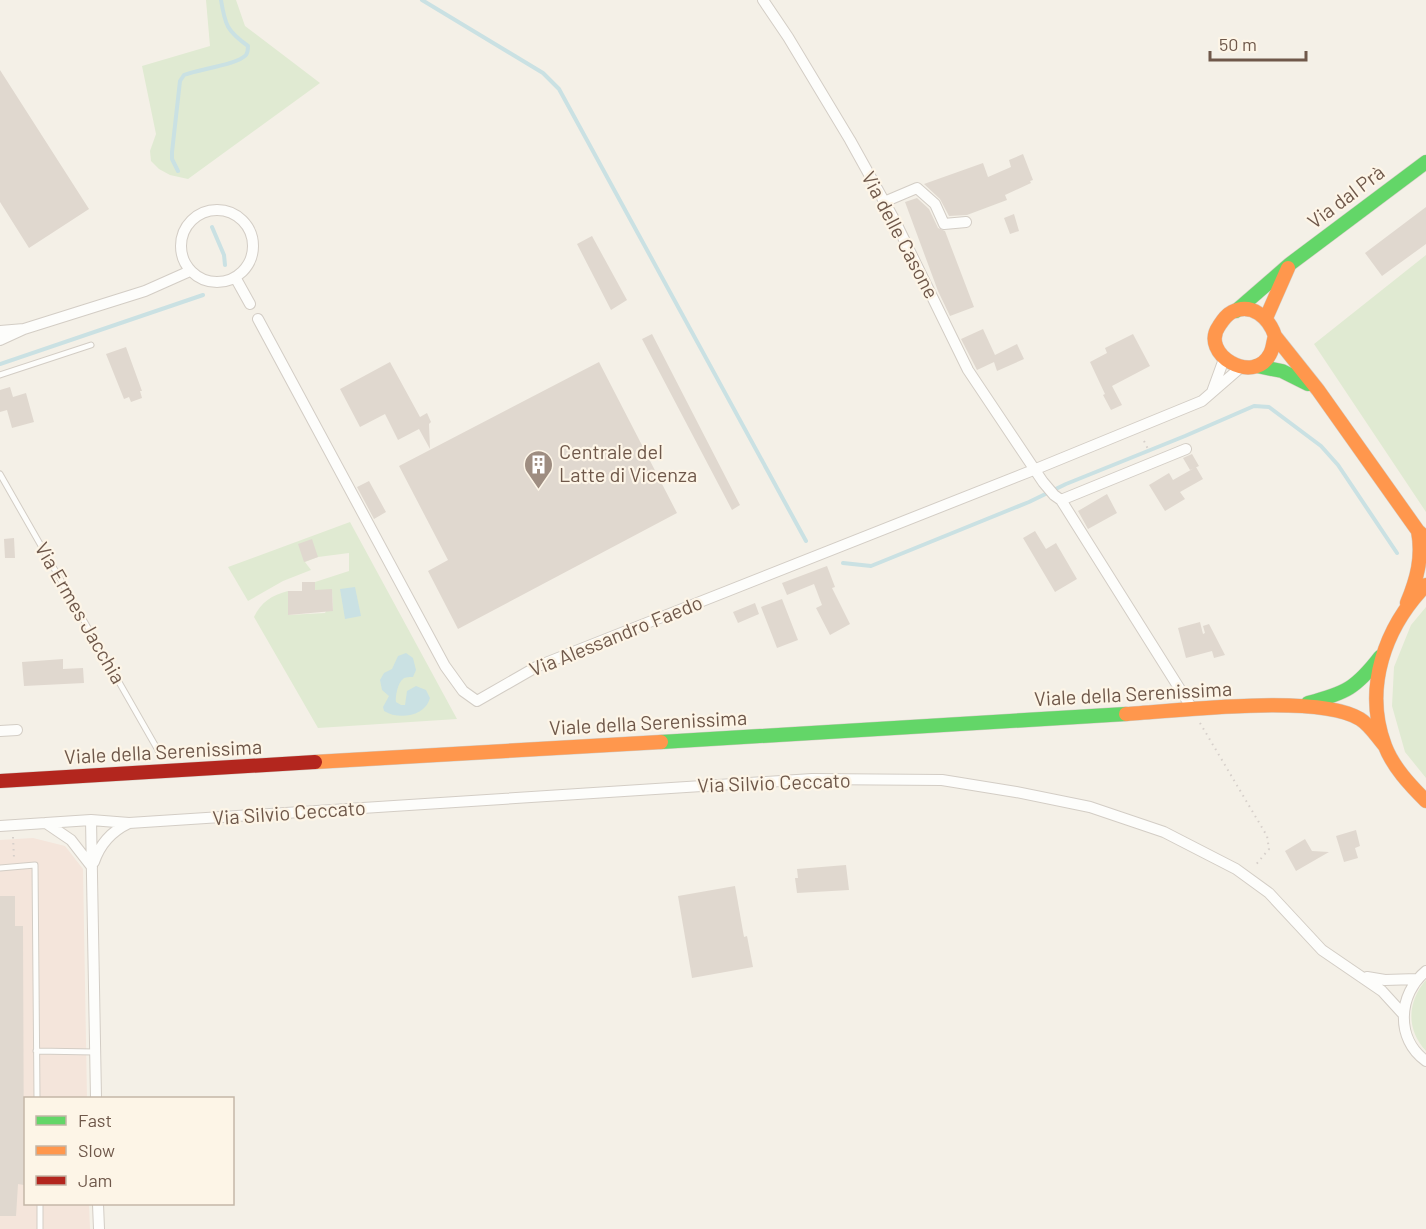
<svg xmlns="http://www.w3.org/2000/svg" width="1426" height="1229" font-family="Barlow,sans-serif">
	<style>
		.commercial { fill: #f4e5db }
		.green { fill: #e0ead2 }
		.water { fill: #cae1e3 }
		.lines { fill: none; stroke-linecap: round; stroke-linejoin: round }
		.stream { stroke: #cae1e3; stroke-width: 4 }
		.building { fill: #e0d8cf }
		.lane-casing { stroke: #d3cdc5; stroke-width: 7 }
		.street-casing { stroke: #d3cdc5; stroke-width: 12 }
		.fast-casing { stroke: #d3ccc4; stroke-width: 15 }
		.slow-casing { stroke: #d3ccc4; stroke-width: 15 }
		.jam-casing { stroke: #d3ccc4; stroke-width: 15 }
		.path { stroke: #d6cfca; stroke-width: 2; stroke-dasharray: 1.5 4.5; stroke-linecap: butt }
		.lane { stroke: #fdfdfb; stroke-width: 5 }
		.street { stroke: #fdfdfb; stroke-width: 10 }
		.fast { stroke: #63d668; stroke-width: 14 }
		.slow { stroke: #ff974d; stroke-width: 14 }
		.jam { stroke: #b3261e; stroke-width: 14 }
		.labels { text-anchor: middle; stroke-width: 4.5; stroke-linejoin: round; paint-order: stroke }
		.street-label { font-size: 20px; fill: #6f584a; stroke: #fdf5e7 }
		.poi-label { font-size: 20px; fill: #6f584a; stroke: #fdf5e7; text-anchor: start }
	</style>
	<rect width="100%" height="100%" fill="#f4f0e7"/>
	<path class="commercial" d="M33,838l32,8 18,23 4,229h-61v106h63l1,25h-90v-389z"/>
	<path class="green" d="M206,0h30l9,26 75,57 -132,96 -18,-4 -11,-6 -8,-8 -1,-10 6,-17 -14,-68 68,-20z
		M1426,255v257l-112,-168z
		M350,522l107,197 -139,9 -64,-111c7,-15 18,-22 34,-26v24l37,-2 1,-2h7l-1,-21h-17v-8l34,-11v-18l-31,4 -13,5 6,8 -28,11 -35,20 -20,-34z
		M1426,607v171l-21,-26 -13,-46 2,-39 17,-42z
		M1426,980v71c-20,-21 -19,-49 0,-71z"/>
	<path class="water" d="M355,587l6,29 -16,3 -5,-30z
		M406,653l7,5 3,12 -3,7c-2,0 -8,0 -10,2 -5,3 -8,18 -7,23l5,3h4l2,-14 9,-5 10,4 4,8c-5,19 -32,22 -46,13l-1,-4 6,-11 -7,-6 -2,-10 4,-7 8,-4 6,-13z"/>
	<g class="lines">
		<path class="stream" d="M422,0l121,73 16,16 247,452
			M178,171l-6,-12v-7l8,-71 4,-6c14,-6 53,-10 62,-20 2,-3 2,-6 2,-9 -21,-15 -23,-21 -27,-46
			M212,227l12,28 1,10
			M0,364l203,-69
			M843,563l28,3 158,-64 37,-18 119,-48 69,-30 15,1 52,39 17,19 59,88"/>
	</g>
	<path class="building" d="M0,70l89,139 -60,39 -29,-46z
		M1023,154l10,26 -3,1 1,2 -26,12 2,5 -40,15 -18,1 -9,-17 -16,-15 59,-21 5,14 23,-10 -2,-7z
		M917,198l12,11 9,19 7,3 29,76 -24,9 -12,-25 -33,-89z
		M1426,207v37l-44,32 -17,-23z
		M1014,214l5,17 -9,3 -6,-16z
		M592,236l35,64 -16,10 -34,-66z
		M983,329l12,26 22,-11 7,15 -27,12 -3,-9 -17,8 -16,-31z
		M652,334l88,171 -8,5 -90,-171z
		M1133,334l17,32 -38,20 10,19 -11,5 -8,-15 2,-1 -15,-32 17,-9 -2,-5z
		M126,347l16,44h-2l2,7 -11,4 -2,-5 -5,2 -18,-45z
		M390,362l30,55 7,-4 4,9 -2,2 1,25 -11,-20 -21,11 -13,-26 -25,13 -20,-38z
		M599,362l78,151 -219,116 -30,-58 20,-11 -49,-94z
		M10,387l3,10 13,-4 8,29 -22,6 -5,-18 -7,2v-22z
		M1192,454l7,12 -9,4 -7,-12z
		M1196,467l7,12 -23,13 5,7 -20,12 -16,-26 20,-12 4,7z
		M369,481l17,31 -12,7 -17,-32z
		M1107,494l10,19 -29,16 -10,-18z
		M1035,531l11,18 10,-6 21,36 -22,13 -32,-54z
		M14,538l1,20h-10l-1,-19z
		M312,539l6,18 -14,5 -6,-18z
		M827,566l8,21 -3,1 18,36 -20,11 -14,-27 6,-3 -8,-21 -27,11 -5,-12z
		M302,582h13v8l17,-1 1,22 -45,4v-24h14z
		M782,599l16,41 -21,8 -16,-41z
		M755,603l4,11 -21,9 -5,-11z
		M1200,622l3,12 2,-1 -2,-7 6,-2 16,31 -11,3 -2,-7 -26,7 -8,-30z
		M63,659v10l20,-1 1,15 -60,3 -2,-24z
		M1356,830l4,16 -5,2 3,10 -14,4 -8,-26z
		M1305,839l7,12 17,1 -33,19 -11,-20z
		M846,865l3,25 -52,3 -2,-15h3l-1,-9z
		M735,886l9,51 3,-1 6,31 -61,11 -14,-82z
		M0,896h15v30h8l1,259 -6,-1 -2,32h-16z"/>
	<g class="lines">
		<defs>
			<path id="lane" d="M0,375l91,-30
				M0,474l159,278
				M0,868l35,-3 2,233
				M36,1051l59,1
				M40,1204v25"/>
			<path id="street" d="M763,0l25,37 62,103 45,81 73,149 75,112 11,13 7,5 132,210
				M884,202l33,-14 18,16 9,20 22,-2
				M181 246a36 36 0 1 1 72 0a36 36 0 1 1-72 0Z
				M235,277l15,27
				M258,319l187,347 18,25 14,10 61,-35 498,-197 166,-68 38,-33
				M24,329l121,-38 45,-20
				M0,331l24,-2 -24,11
				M1212,392l12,-33
				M1061,500l125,-51
				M0,731l17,-1
				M46,823l25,17 21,27
				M0,826l91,-6
				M94,862c6,-18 18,-31 35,-39
				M1426,971c-28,23 -31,68 0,90
				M1367,977l18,3 32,-1
				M96,1098l-5,-278 38,3 683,-44 130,1 74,12 74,15 74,25 72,37 33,24 53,57 60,41 21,23
				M98,1204l1,25"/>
			<path id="fast" d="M1236,311l54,-47 136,-102
				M1257,366l25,5 26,13
				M1308,703c38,-10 48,-15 72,-46
				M661,742l465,-28"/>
			<path id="slow" d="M1266,318l22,-50
				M1275,336c-2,6 -2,13 -5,18 -16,32 -71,0 -51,-28 4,-6 7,-11 13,-14 20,-10 37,6 43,24l43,54 100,141 8,7
				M1426,585c-41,42 -63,103 -41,161 8,21 25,39 41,55
				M1407,603c10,-24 16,-46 11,-72
				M1126,714c52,-3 193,-21 234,5 10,6 17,18 25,27
				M315,762l346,-20"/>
			<path id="jam" d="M0,781l315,-19"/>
		</defs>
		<use href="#lane" class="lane-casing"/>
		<use href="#street" class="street-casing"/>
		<use href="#fast" class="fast-casing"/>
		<use href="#slow" class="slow-casing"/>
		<use href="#jam" class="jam-casing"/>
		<path class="path" d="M1144,441l5,10
			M1200,723l67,113 2,13 -15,18
			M13,837l1,21"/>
		<use href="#lane" class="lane"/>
		<use href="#street" class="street"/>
		<use href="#fast" class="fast"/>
		<use href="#slow" class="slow"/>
		<use href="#jam" class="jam"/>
	</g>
	<defs>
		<symbol id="building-pin" viewBox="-11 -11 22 30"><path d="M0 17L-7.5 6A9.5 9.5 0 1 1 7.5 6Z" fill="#9e8d81" stroke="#fdf5e7"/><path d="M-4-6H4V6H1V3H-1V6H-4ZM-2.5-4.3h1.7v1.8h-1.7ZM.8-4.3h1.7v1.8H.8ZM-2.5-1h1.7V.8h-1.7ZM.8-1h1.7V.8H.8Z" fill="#fff"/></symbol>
	</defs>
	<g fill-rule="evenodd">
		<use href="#building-pin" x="522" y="448" width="33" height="45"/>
	</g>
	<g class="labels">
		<g class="street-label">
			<text transform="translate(1346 197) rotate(-37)" y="7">Via dal Prà</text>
			<text transform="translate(900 235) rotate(62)" y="7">Via delle Casone</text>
			<text transform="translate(80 613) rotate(60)" y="7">Via Ermes Jacchia</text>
			<text transform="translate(616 636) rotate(-22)" y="7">Via Alessandro Faedo</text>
			<text transform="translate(1133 694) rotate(-3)" y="7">Viale della Serenissima</text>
			<text transform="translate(648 723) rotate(-3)" y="7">Viale della Serenissima</text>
			<text transform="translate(163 752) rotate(-3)" y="7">Viale della Serenissima</text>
			<text transform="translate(774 783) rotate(-2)" y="7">Via Silvio Ceccato</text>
			<text transform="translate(289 813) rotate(-4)" y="7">Via Silvio Ceccato</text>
		</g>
		<g class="poi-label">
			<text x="559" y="459">Centrale del<tspan x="559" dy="23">Latte di Vicenza</tspan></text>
		</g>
	</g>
	<rect x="24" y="1097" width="210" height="108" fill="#fdf5e7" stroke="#c4b6a8" stroke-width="1.5"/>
	<rect x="36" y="1116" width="30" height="9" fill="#63d668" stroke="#c4b6a8" stroke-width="1.5"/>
	<text x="78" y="1127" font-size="18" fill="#6f584a">Fast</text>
	<rect x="36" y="1146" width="30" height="9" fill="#ff974d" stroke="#c4b6a8" stroke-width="1.5"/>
	<text x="78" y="1157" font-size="18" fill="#6f584a">Slow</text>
	<rect x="36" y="1176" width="30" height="9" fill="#b3261e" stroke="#c4b6a8" stroke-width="1.5"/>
	<text x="78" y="1187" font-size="18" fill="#6f584a">Jam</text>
	<path d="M1210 51v9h96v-9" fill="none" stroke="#6f584a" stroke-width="3"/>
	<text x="1219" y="51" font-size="18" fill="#6f584a" stroke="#fdf5e7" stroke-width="4.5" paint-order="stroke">50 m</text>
</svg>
